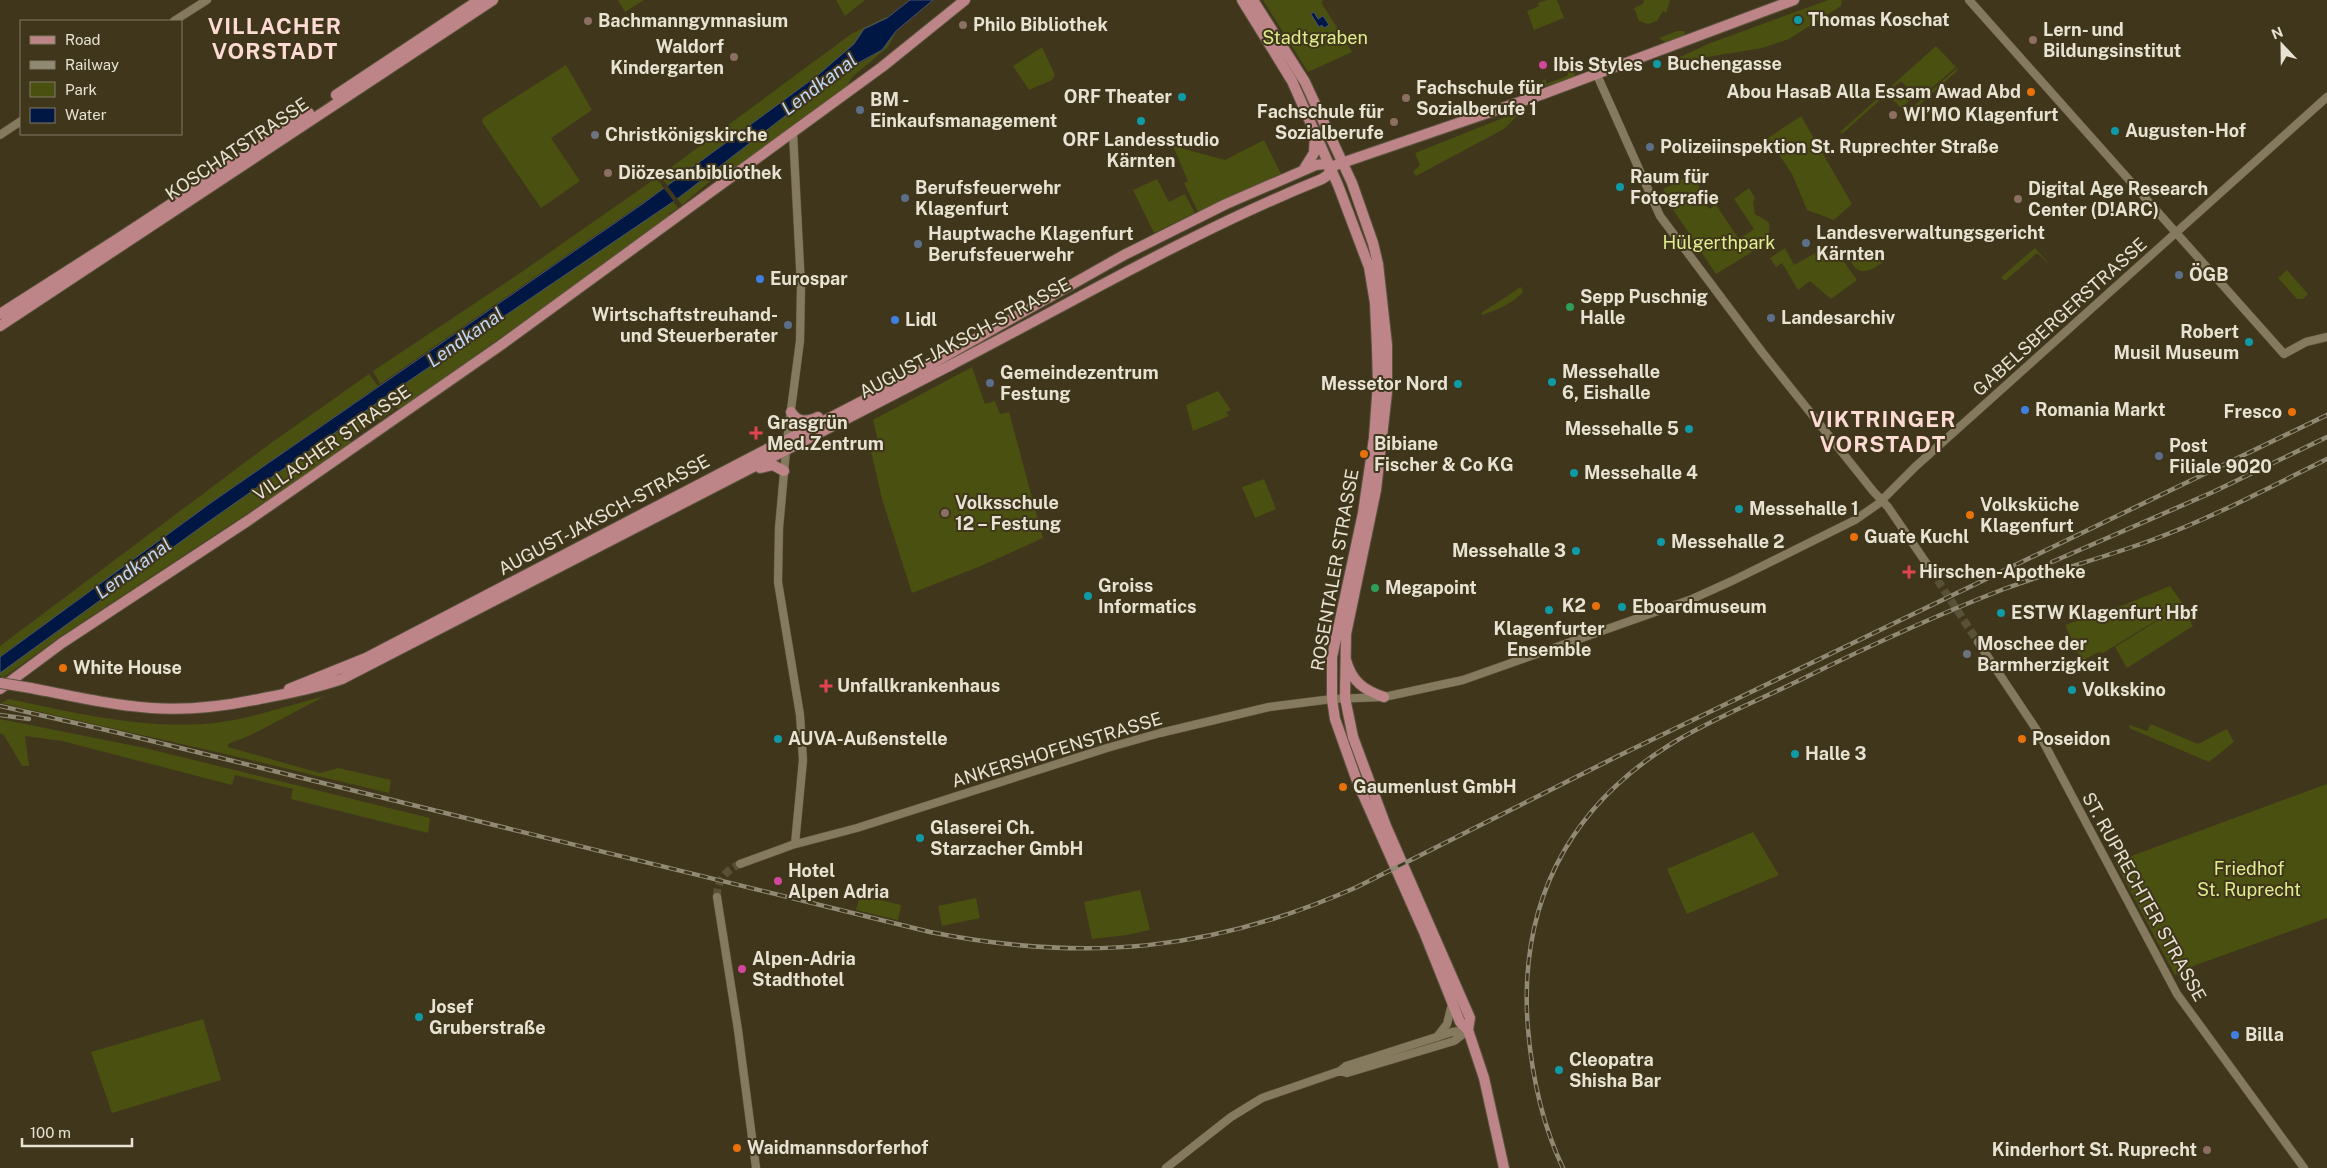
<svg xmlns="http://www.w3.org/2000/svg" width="2327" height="1168" font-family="'Public Sans',sans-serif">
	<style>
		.green { fill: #495010 }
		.water { fill: #001643; stroke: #45536e }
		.pier { fill: #3f361c }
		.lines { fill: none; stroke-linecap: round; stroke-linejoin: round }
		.minor-tunnel { stroke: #585037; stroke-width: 8; stroke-dasharray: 8 4; stroke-linecap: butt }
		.minor-casing { stroke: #5c543e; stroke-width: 9 }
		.major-casing { stroke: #5c543e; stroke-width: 12 }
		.minor { stroke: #857a5e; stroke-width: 8 }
		.major { stroke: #be8589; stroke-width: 10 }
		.rail-casing { stroke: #908974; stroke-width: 4.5 }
		.rail { stroke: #3f361c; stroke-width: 2.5; stroke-dasharray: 8; stroke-linecap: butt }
		.major-bridge-casing { stroke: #5c543e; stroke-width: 12; stroke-linecap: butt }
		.major-bridge { stroke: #be8589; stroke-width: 10 }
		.culture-dot { fill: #0f9aa8; stroke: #3f361c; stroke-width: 2 }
		.education-dot { fill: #8d6e63; stroke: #3f361c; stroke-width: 2 }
		.hotel-dot { fill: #d1479c; stroke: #3f361c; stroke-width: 2 }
		.food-dot { fill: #e8710a; stroke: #3f361c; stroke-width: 2 }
		.service-dot { fill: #5c6f8a; stroke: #3f361c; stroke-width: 2 }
		.worship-dot { fill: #6b7280; stroke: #3f361c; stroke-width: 2 }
		.shop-dot { fill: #3f7fe0; stroke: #3f361c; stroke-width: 2 }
		.leisure-dot { fill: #2e9e5b; stroke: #3f361c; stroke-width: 2 }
		.health-dot { fill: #e0444e; stroke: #3f361c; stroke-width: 2 }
		.labels { text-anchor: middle; stroke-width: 4; stroke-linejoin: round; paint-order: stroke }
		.poi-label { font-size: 18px; font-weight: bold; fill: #e7e2d2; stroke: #3f361c; text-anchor: start }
		.park-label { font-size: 18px; fill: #e0ee8e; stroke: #3f361c }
		.street-label { font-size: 18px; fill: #e7e2d2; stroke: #3f361c }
		.water-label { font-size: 19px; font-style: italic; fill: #c1d6f5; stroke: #3f361c }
		.district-label { font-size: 22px; font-weight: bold; letter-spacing: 1px; fill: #fddad4; stroke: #3f361c }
	</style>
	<rect width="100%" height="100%" fill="#3f361c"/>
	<path class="green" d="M618,0h26l-19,12z
		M836,0h29l-20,16z
		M1263,0h60l-2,2 31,50 -44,20z
		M1547,0h10l7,18 -30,12 -7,-19 12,-5 -1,-3z
		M1644,0h26l-4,13 -3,-2 -6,10 -9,3 -9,-3 -5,-13 9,-4z
		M1828,0h14l-1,6 -52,33 -27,9 -79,13 -3,-4 28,-13z
		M886,17l2,1 -24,11 -10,15 -36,31 -150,111 -7,-9 1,-3 189,-140z
		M896,31l-8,16 -36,30 -4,8 -118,87 -16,6 -32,27 -5,-6 168,-129c27,-13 33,-14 51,-39z
		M1677,31h8l-1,5 -19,6 -6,-4z
		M1936,46l20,21 -37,32 -18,-18 -59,53 -2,-2z
		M1042,47l13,28 -3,5 -23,10 -16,-24z
		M566,65l26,45 -41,28 29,43 -39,27 -59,-86 1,-4z
		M1957,68l1,2 -44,40 -2,-2z
		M1570,69h3l2,5 -1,3 -28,9 -4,-1 1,-5 3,-1v5l21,-8z
		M1897,87l12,14 -8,7 -13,-13z
		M1523,110l-19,19 -88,47 -3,-4 7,-7 -5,-12z
		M1801,116l51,88 -18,16 -27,-10 -15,-36 -24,-36z
		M1264,140l17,34 -83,38 -14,-29 4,-2 -15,-35 52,14z
		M1693,174l6,10v9l10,16 7,-4 23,34 15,-10 -20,-30 15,-11 6,10 -2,4 2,12c18,11 15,4 13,28l-52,32 -42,-63 -11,-22z
		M656,178l8,10 -284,196 -7,-13 150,-100z
		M1157,179l12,23 16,-8 10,19 -41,20 -21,-43z
		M673,201l5,7 -9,6 1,4 -269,190h-4l-9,-13z
		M1785,248l9,17 27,-15 3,4 10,-6 23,32 -26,19 -21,-18 -12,9 -16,-27 -6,4 -6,-9z
		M1868,248l10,12 4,-2 1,4c-12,9 -25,16 -33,-2z
		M2035,248l16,18 -14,-13 -32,28 -4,-4z
		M2287,270l21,24 -5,5h-6l-19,-21z
		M1521,287l2,5c-11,12 -25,17 -40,23l-2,-2z
		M972,367l13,37 10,-3 5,13 9,-2 34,126 -62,28 -69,27 -30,-94 -11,-48 6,-14 -4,-17z
		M369,374l9,12 -166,116 -212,155v-11l264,-198z
		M1218,391l13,19 -5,2 3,4 -36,15 -7,-26z
		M385,397l9,13 -14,10 -2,-2 -28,20 1,7 -288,190 -59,42 -4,-1v-3l201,-146z
		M1264,479l12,30 -21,9 -13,-31z
		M2170,586l13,18 -80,49 -4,-1 -17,9 -17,-36 59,-20z
		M2181,606l12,20 -66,42 -12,-21z
		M325,696l-74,39 -23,9v3l92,26 18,-5 53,12 -2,13 -168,-40 -220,-50 8,-4c67,14 135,31 205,24 38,-4 74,-18 111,-27z
		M0,719l145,29 285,70 -2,15 -137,-34 2,-10 -58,-14 -3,10 -170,-44 -37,-5 4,30h-7l-18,-31 -4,-2z
		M2151,724l47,20 29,-15 7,13 -25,20 -80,-34 1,-3 17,6z
		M2327,784v134l-131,47 -21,10 -60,-113z
		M1753,832l26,43 -92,39 -20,-45z
		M1140,890l10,40 -23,5 -35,4 -8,-37z
		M860,895l41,10 -3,15 -42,-10z
		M976,898l4,20 -38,8 -4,-20z
		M203,1019l18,61 -109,33 -21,-61z"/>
	<path class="water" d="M910,0h23l-37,31 -14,19 -37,20 -168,129 -286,194 -190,134 -201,146v-16l212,-155 429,-297 177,-130 36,-31 10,-15 23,-11z
		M1314,12l4,7 5,-3 6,9 -5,3 -2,-3 -3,2 -8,-13z"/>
	<path class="pier" d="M666,184l13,17 -4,2 -13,-17z"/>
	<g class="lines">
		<path class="minor-tunnel" d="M1931,570l47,72
			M717,897c0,-17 8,-26 23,-33"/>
		<defs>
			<path id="minor" d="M1969,0l315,354 22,-12 21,-5
				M174,21l33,-21
				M1597,75l63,141 102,136 111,139 15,16 43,63
				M793,133l8,153 -1,55 -13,99 -8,88 -1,54 22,133 3,45 -8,84
				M0,135l21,-14
				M1978,642l60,90 139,262 127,174
				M740,864l52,-19 65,-17 250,-80 53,-15 109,-26 63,-8 52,-2 79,-17 229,-81 42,-19 121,-60 23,-16 37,-37 412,-370
				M717,897l21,133 18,138
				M1437,1037l10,-13 5,-20
				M1340,1071l7,2 107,-32 13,-10
				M1166,1168l65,-51 31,-19 78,-27 6,-5 106,-34 16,-2"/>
			<path id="major" d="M1242,0l50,81 46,104 31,82 6,36 2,45 1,35 -4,55 -11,75 -31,144v42l3,20 22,62 67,151 36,90 8,8 16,48 20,90
				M1253,0l52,82 47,101 21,60 5,21 9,81v47l-11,98 -30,144 -1,64 8,39 33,89 84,192 -2,12
				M336,95l143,-95
				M1336,165l207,-71 251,-94
				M1304,169l10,-16 1,-19
				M0,314l119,-76 190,-125
				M0,326l493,-326
				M791,412c7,11 16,10 27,5
				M760,468l13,-3 11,6
				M1346,660c6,22 18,30 38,37
				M31,688c40,8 80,17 120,20 39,3 76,-2 113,-10 27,-5 52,-10 78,-19 203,-104 406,-209 609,-314 124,-64 242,-134 371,-186l6,-4 3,-8
				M0,689l62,-46 187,-123 252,-175 381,-278 83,-67
				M289,689l77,-31 405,-211 16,-7 116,-60 221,-125 102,-51 90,-39 8,-1 7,3"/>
		</defs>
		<use href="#minor" class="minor-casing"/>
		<use href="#major" class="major-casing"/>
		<use href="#minor" class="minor"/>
		<use href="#major" class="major"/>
		<defs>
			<path id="rail" d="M2052,562l161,-70 114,-55
				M0,706l115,26 815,200c155,31 283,19 427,-45l259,-130 711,-342
				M0,715l29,4
				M1563,1168c-21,-44 -31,-92 -35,-139 -10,-122 38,-220 143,-285 41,-25 86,-43 129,-64 67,-33 134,-64 204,-91 48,-18 99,-31 148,-49 60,-22 118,-53 175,-81"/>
		</defs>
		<use href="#rail" class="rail-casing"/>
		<use href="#rail" class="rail"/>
		<defs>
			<path id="major-bridge" d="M0,683l31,5"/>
		</defs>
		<use href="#major-bridge" class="major-bridge-casing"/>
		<use href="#major-bridge" class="major-bridge"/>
	</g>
	<g class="culture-dot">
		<circle cx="1798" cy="20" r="5"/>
		<circle cx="1657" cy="64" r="5"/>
		<circle cx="1182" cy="97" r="5"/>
		<circle cx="1141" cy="121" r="5"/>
		<circle cx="2115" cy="131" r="5"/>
		<circle cx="1620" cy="187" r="5"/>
		<circle cx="2249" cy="342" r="5"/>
		<circle cx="1552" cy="382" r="5"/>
		<circle cx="1458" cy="384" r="5"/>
		<circle cx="1689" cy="429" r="5"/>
		<circle cx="1574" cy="473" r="5"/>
		<circle cx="1739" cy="509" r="5"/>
		<circle cx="1661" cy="542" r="5"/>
		<circle cx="1576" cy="551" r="5"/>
		<circle cx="1088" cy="596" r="5"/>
		<circle cx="1622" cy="607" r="5"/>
		<circle cx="1549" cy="610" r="5"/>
		<circle cx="2001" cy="613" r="5"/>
		<circle cx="2072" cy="690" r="5"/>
		<circle cx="778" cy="739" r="5"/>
		<circle cx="1795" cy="754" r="5"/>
		<circle cx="920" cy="838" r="5"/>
		<circle cx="419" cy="1017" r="5"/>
		<circle cx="1559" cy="1070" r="5"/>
	</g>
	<g class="education-dot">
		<circle cx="588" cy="21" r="5"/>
		<circle cx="963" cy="25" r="5"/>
		<circle cx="2033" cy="40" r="5"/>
		<circle cx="734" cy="57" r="5"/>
		<circle cx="1406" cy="98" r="5"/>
		<circle cx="1893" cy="115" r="5"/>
		<circle cx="1394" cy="122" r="5"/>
		<circle cx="608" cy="173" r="5"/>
		<circle cx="2018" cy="199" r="5"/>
		<circle cx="945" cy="513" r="5"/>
		<circle cx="2207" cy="1150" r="5"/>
	</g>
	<g class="hotel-dot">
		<circle cx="1543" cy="65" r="5"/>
		<circle cx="778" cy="881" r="5"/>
		<circle cx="742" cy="969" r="5"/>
	</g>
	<g class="food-dot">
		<circle cx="2031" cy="92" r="5"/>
		<circle cx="2292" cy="412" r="5"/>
		<circle cx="1364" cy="454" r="5"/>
		<circle cx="1970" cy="515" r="5"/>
		<circle cx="1854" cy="537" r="5"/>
		<circle cx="1596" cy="606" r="5"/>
		<circle cx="63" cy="668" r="5"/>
		<circle cx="2022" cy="739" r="5"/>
		<circle cx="1343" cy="787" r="5"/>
		<circle cx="737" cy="1148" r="5"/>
	</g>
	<g class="service-dot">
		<circle cx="860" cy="110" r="5"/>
		<circle cx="1650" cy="147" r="5"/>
		<circle cx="905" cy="198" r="5"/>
		<circle cx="1806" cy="243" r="5"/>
		<circle cx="918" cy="244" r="5"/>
		<circle cx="2179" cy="275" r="5"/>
		<circle cx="1771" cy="318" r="5"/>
		<circle cx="788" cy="325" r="5"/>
		<circle cx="990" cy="383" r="5"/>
		<circle cx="2159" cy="456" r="5"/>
	</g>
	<g class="worship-dot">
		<circle cx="595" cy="135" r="5"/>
		<circle cx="1967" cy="654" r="5"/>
	</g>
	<g class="shop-dot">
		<circle cx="760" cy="279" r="5"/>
		<circle cx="895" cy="320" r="5"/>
		<circle cx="2025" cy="410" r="5"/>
		<circle cx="2235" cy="1035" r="5"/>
	</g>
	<g class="leisure-dot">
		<circle cx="1570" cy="307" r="5"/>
		<circle cx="1375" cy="588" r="5"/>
	</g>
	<g class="health-dot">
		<path d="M753.5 425.5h5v5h5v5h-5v5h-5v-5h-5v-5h5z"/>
		<path d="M1906.5 564.5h5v5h5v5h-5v5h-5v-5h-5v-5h5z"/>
		<path d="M823.5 678.5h5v5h5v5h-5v5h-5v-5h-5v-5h5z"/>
	</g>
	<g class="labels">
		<g class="poi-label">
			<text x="1808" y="26">Thomas Koschat</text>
			<text x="598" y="27">Bachmanngymnasium</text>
			<text x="973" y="31">Philo Bibliothek</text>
			<text x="2043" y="36">Lern- und<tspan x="2043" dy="21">Bildungsinstitut</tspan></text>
			<text x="724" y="53" text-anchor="end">Waldorf<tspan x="724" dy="21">Kindergarten</tspan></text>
			<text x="1667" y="70">Buchengasse</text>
			<text x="1553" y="71">Ibis Styles</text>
			<text x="1416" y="94">Fachschule für<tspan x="1416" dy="21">Sozialberufe 1</tspan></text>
			<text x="2021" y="98" text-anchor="end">Abou HasaB Alla Essam Awad Abd</text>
			<text x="1172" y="103" text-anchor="end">ORF Theater</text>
			<text x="870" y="106">BM -<tspan x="870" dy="21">Einkaufsmanagement</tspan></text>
			<text x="1384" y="118" text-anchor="end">Fachschule für<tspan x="1384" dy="21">Sozialberufe</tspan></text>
			<text x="1903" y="121">WI’MO Klagenfurt</text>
			<text x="2125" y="137">Augusten-Hof</text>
			<text x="605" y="141">Christkönigskirche</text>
			<text x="1141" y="146" text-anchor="middle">ORF Landesstudio<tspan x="1141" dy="21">Kärnten</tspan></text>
			<text x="1660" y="153">Polizeiinspektion St. Ruprechter Straße</text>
			<text x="618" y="179">Diözesanbibliothek</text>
			<text x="1630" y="183">Raum für<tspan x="1630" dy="21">Fotografie</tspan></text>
			<text x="915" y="194">Berufsfeuerwehr<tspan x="915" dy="21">Klagenfurt</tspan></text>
			<text x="2028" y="195">Digital Age Research<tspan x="2028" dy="21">Center (D!ARC)</tspan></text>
			<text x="1816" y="239">Landesverwaltungsgericht<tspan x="1816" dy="21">Kärnten</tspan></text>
			<text x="928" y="240">Hauptwache Klagenfurt<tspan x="928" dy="21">Berufsfeuerwehr</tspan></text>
			<text x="2189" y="281">ÖGB</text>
			<text x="770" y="285">Eurospar</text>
			<text x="1580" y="303">Sepp Puschnig<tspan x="1580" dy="21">Halle</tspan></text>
			<text x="778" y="321" text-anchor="end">Wirtschaftstreuhand-<tspan x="778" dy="21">und Steuerberater</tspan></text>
			<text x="1781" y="324">Landesarchiv</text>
			<text x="905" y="326">Lidl</text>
			<text x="2239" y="338" text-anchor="end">Robert<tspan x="2239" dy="21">Musil Museum</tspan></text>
			<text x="1562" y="378">Messehalle<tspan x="1562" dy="21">6, Eishalle</tspan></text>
			<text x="1000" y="379">Gemeindezentrum<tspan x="1000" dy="21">Festung</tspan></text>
			<text x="1448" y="390" text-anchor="end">Messetor Nord</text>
			<text x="2035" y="416">Romania Markt</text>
			<text x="2282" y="418" text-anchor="end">Fresco</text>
			<text x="767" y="429">Grasgrün<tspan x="767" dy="21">Med.Zentrum</tspan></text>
			<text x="1679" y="435" text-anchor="end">Messehalle 5</text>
			<text x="1374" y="450">Bibiane<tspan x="1374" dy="21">Fischer &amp; Co KG</tspan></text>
			<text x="2169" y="452">Post<tspan x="2169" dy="21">Filiale 9020</tspan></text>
			<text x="1584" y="479">Messehalle 4</text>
			<text x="955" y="509">Volksschule<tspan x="955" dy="21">12 – Festung</tspan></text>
			<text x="1980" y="511">Volksküche<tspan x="1980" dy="21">Klagenfurt</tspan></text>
			<text x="1749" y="515">Messehalle 1</text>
			<text x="1864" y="543">Guate Kuchl</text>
			<text x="1671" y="548">Messehalle 2</text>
			<text x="1566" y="557" text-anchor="end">Messehalle 3</text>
			<text x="1919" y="578">Hirschen-Apotheke</text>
			<text x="1098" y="592">Groiss<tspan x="1098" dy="21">Informatics</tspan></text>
			<text x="1385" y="594">Megapoint</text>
			<text x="1586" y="612" text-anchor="end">K2</text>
			<text x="1632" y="613">Eboardmuseum</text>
			<text x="2011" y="619">ESTW Klagenfurt Hbf</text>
			<text x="1549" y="635" text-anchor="middle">Klagenfurter<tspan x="1549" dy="21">Ensemble</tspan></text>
			<text x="1977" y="650">Moschee der<tspan x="1977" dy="21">Barmherzigkeit</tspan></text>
			<text x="73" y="674">White House</text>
			<text x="837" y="692">Unfallkrankenhaus</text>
			<text x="2082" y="696">Volkskino</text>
			<text x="788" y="745">AUVA-Außenstelle</text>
			<text x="2032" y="745">Poseidon</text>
			<text x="1805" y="760">Halle 3</text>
			<text x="1353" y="793">Gaumenlust GmbH</text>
			<text x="930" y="834">Glaserei Ch.<tspan x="930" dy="21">Starzacher GmbH</tspan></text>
			<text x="788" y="877">Hotel<tspan x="788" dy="21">Alpen Adria</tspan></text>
			<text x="752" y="965">Alpen-Adria<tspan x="752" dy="21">Stadthotel</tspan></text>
			<text x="429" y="1013">Josef<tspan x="429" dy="21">Gruberstraße</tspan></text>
			<text x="2245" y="1041">Billa</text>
			<text x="1569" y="1066">Cleopatra<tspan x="1569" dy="21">Shisha Bar</tspan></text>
			<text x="747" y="1154">Waidmannsdorferhof</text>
			<text x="2197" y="1156" text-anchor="end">Kinderhort St. Ruprecht</text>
		</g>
		<g class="park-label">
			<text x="1315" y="44">Stadtgraben</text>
			<text x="1719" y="249">Hülgerthpark</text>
			<text x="2249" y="875">Friedhof<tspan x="2249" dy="21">St. Ruprecht</tspan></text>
		</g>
		<g class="street-label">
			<text transform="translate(237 149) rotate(-34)" y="6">KOSCHATSTRASSE</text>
			<text transform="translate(2060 317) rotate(-42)" y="6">GABELSBERGERSTRASSE</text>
			<text transform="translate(965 338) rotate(-28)" y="6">AUGUST-JAKSCH-STRASSE</text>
			<text transform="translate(332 443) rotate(-35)" y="6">VILLACHER STRASSE</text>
			<text transform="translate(604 515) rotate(-28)" y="6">AUGUST-JAKSCH-STRASSE</text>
			<text transform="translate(1335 570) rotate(-80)" y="6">ROSENTALER STRASSE</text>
			<text transform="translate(1057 750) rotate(-17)" y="6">ANKERSHOFENSTRASSE</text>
			<text transform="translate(2144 897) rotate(61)" y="6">ST. RUPRECHTER STRASSE</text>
		</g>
		<g class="water-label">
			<text transform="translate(819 84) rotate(-37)" y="7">Lendkanal</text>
			<text transform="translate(465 337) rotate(-35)" y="7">Lendkanal</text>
			<text transform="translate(133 568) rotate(-36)" y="7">Lendkanal</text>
		</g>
		<g class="district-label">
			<text x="275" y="34">VILLACHER<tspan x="275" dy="25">VORSTADT</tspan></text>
			<text x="1883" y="427">VIKTRINGER<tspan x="1883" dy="25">VORSTADT</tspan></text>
		</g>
	</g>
	<rect x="20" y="20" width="162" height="115" fill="#3f361c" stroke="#827b65"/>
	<rect x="30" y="36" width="25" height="8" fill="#be8589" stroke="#827b65"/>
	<text x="65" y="45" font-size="15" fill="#e7e2d2">Road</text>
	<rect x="30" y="61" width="25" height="8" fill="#908974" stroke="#827b65"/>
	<text x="65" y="70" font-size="15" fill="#e7e2d2">Railway</text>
	<rect x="30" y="82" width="25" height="15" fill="#495010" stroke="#827b65"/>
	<text x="65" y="95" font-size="15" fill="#e7e2d2">Park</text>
	<rect x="30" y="108" width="25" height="15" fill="#001643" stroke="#827b65"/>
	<text x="65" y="120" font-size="15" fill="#e7e2d2">Water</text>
	<g transform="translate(2282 45) rotate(338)" stroke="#3f361c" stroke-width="4" paint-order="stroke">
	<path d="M0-4L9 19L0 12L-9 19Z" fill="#e7e2d2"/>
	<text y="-8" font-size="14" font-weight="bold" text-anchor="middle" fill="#e7e2d2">N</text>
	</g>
	<path d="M22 1138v8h110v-8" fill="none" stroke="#e7e2d2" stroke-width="2.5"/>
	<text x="30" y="1138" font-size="15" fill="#e7e2d2" stroke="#3f361c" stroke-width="4" paint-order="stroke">100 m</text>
</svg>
